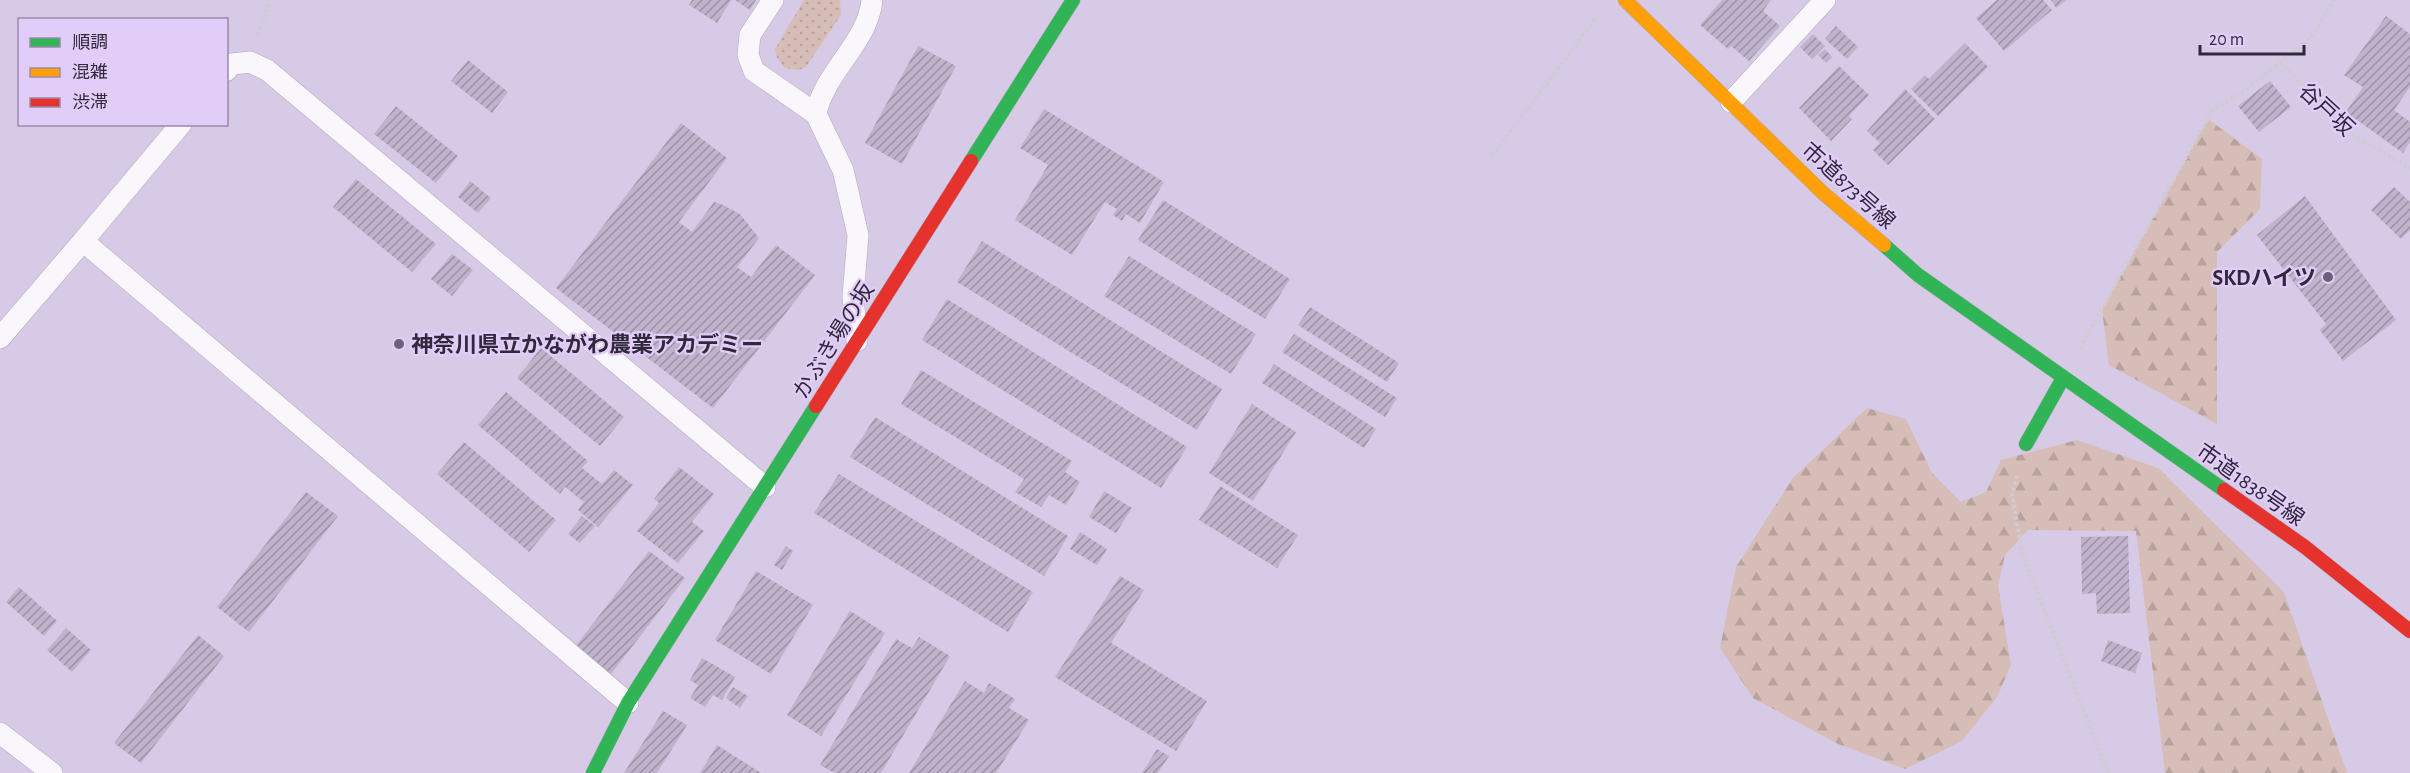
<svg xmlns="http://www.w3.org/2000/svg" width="2410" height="773" font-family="'Alegreya Sans','Noto Sans JP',sans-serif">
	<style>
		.grass { fill: url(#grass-dots) }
		.forest { fill: url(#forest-firs) }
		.building { fill: url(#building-hatch) }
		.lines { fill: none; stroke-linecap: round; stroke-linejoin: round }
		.lane-casing { stroke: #b4a9bf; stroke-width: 22 }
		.fast-casing { stroke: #b4a9bf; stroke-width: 15 }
		.slow-casing { stroke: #b4a9bf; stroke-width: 15 }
		.jam-casing { stroke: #b4a9bf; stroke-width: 15 }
		.path { stroke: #cfccd3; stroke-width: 4; stroke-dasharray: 3 3; stroke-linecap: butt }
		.lane { stroke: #f9f7fb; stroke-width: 21 }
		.fast { stroke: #30b455; stroke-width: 14 }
		.slow { stroke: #ff9f0a; stroke-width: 14 }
		.jam { stroke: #e5322d; stroke-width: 14 }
		.poi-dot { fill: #6b6178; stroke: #e1cdf8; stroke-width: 2 }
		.labels { text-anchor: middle; stroke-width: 4.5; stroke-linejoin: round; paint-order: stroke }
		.street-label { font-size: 22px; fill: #31283c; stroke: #e1cdf8 }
		.poi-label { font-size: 22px; font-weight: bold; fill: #31283c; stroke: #e1cdf8; text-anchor: end }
	</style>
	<defs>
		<pattern id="grass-dots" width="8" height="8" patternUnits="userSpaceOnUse" patternTransform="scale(1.5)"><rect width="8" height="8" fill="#d6bdb7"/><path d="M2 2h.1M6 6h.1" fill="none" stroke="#b8a29e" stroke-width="1.8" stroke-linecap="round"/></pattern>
		<pattern id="forest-firs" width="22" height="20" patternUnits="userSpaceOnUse" patternTransform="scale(1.5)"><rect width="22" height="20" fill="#d6bdb7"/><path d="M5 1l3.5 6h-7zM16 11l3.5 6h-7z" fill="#b8a29e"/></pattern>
		<pattern id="building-hatch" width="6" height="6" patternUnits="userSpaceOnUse" patternTransform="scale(1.5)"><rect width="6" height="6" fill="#beb3ca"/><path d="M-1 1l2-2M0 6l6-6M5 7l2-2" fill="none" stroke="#9b92a5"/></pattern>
	</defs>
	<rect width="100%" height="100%" fill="#d7cae6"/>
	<path class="grass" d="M804,0h36l1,15 -35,52 -8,3 -13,-2 -8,-10 -2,-9z"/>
	<path class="forest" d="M2208,119l54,40 -2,50 -43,43v172l-108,-59 -7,-55z
		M1867,408l39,11 26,54 29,29 25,-10 15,-32 76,-20 81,28 126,124 63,181h-182l-29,-242 -108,-1 -23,25 -7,30 13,80 -14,32 -35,44 -57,28 -67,-25 -85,-46 -33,-50 16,-81 57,-89z"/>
	<path class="building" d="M692,0h39l-14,23 -28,-18z
		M735,0h21l-6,10z
		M1722,0h49l-8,11 17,15 -31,35 -18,-15 -3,3 -28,-24z
		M1997,0h46l9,10 -48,41 -28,-33z
		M2051,0h16l-11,8z
		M2386,16l24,18v53l-16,23 16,12v20l-7,11 -57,-41 17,-25 -19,-12z
		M1836,26l22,21 -11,12 -22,-20z
		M1813,34l12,12 -13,13 -12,-12z
		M1965,43l23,24 -50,49 -27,-27 14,-14 4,4z
		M918,46l38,20 -54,98 -37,-21z
		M1825,49l7,8 -6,6 -8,-8z
		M468,60l40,32 -16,21 -41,-32z
		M1839,66l30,29 -20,21 3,3 -21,22 -32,-33z
		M2270,81l21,26 -32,25 -21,-26z
		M1905,89l30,30 -47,46 -15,-15 7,-7 -13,-12z
		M396,106l62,50 -22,27 -62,-49z
		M1044,109l120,73 -24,41 -14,-9 -4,7 -9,-6 4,-6 -12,-7 -33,53 -57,-35 33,-55 -28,-17z
		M681,123l46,35 -48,64 13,10 22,-30 7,2 19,10 19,24 -22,29 14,10 25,-32 39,30 -102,133 -157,-120z
		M356,179l80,65 -24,28 -79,-65z
		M470,181l21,17 -13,15 -20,-16z
		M2394,187l16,15v28l-9,9 -30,-29z
		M2305,196l91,124 -53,41 -23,-31 6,-6 -69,-89z
		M1163,200l127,79 -25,40 -127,-79z
		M982,241l240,148 -25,41 -240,-148z
		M452,254l21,16 -21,26 -21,-17z
		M1129,256l127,78 -25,40 -127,-78z
		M947,299l240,148 -26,41 -239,-148z
		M1310,307l89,56 -12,19 -89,-57z
		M1294,334l103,64 -12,19 -103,-65z
		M541,348l83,69 -24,29 -83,-68z
		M1274,364l102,65 -12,19 -102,-65z
		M921,370l151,91 -7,11 15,10 -14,23 -17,-10 -8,12 -26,-15 9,-13 -123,-75z
		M506,392l82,69 -6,7 20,16 12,-14 19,15 -35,42 -20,-17 6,-8 -19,-15 -5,7 -82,-69z
		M1252,404l44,28 -43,69 -44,-28z
		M875,417l193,119 -24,40 -194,-119z
		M464,442l92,78 -27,32 -92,-78z
		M679,467l35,27 -22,28 12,9 -26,32 -41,-32 22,-28 -5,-4z
		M839,474l194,118 -25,40 -194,-119z
		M1220,486l78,49 -21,33 -78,-48z
		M1104,491l28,17 -16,25 -27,-16z
		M306,492l32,24 -89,116 -32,-25z
		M582,516l13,10 -15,17 -12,-9z
		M1080,532l27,17 -10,16 -27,-16z
		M2128,536l2,77 -33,1 -1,-21 -14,1 -1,-57z
		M786,546l7,5 -11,19 -8,-5z
		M649,551l36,27 -74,96 -36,-27z
		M756,571l57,34 -42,69 -56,-34z
		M1120,576l24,14 -33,53 96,58 -31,50 -121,-74z
		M19,587l38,34 -13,15 -38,-34z
		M850,611l35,22 -64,103 -34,-21z
		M66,628l25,22 -19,22 -25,-22z
		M198,635l26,21 -83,107 -27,-20z
		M919,637l31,19 -69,117h-46l-15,-8 76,-126 16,9z
		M2108,640l34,13 -7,20 -34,-12z
		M702,658l33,19 -13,23 -9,-5 -8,12 -15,-9 8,-13 -8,-5z
		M965,681l19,12 5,-10 26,16 -6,9 20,12 -33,53h-87z
		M733,687l15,9 -8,12 -14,-10z
		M663,711l24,14 -30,48h-33z
		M717,745l44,28h-61z
		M1157,749l12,7 -11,17h-16z"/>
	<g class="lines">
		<defs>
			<path id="lane" d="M773,0l-23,35 -2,20 6,16 62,43 27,56 15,65 -5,62 4,44
				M226,71l6,-7 18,-2 17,8 498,417
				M1731,102l94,-102
				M816,114c8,-42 52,-71 56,-114
				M83,241l98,-117
				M0,338l83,-97 545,462
				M0,733l52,40"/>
			<path id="fast" d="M971,161l102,-161
				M1884,245l34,30 306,215
				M2026,444l37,-66
				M593,773l35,-70 188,-297"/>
			<path id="slow" d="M1625,0l198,193 61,52"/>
			<path id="jam" d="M816,406l155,-245
				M2224,490l81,57 105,84"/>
		</defs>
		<use href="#lane" class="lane-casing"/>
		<use href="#fast" class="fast-casing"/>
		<use href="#slow" class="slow-casing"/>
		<use href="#jam" class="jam-casing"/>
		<path class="path" d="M258,35l12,-34
			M2280,62l69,71 61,35
			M1492,156l105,-139
			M2080,348l133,-239 33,-19 65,-52 23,-38
			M2017,476l-5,18 10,59 86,220"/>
		<use href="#lane" class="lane"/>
		<use href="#fast" class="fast"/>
		<use href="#slow" class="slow"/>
		<use href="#jam" class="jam"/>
	</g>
	<g class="poi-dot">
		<circle cx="2328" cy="277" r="6"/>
		<circle cx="399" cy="344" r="6"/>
	</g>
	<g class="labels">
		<g class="street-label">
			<text transform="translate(2327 109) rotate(43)" y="8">谷戸坂</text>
			<text transform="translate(1849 185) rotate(42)" y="8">市道873号線</text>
			<text transform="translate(833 340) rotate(-58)" y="8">かぶき場の坂</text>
			<text transform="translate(2251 484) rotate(35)" y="8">市道1838号線</text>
		</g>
		<g class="poi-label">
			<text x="2316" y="285">SKDハイツ</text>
			<text x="411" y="352" text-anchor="start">神奈川県立かながわ農業アカデミー</text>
		</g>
	</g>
	<rect x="18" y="18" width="210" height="108" fill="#e1cdf8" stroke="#9b8bad" stroke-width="1.5"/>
	<rect x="30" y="38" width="30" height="9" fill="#30b455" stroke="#9b8bad" stroke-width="1.5"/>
	<text x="72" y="48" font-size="18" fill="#31283c">順調</text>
	<rect x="30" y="68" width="30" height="9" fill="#ff9f0a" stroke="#9b8bad" stroke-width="1.5"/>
	<text x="72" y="78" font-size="18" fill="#31283c">混雑</text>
	<rect x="30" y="98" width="30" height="9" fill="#e5322d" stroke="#9b8bad" stroke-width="1.5"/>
	<text x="72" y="108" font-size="18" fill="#31283c">渋滞</text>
	<path d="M2200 45v9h104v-9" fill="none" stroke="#31283c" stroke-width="3"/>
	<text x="2209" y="45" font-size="18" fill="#31283c" stroke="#e1cdf8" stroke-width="4.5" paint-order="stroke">20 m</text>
</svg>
